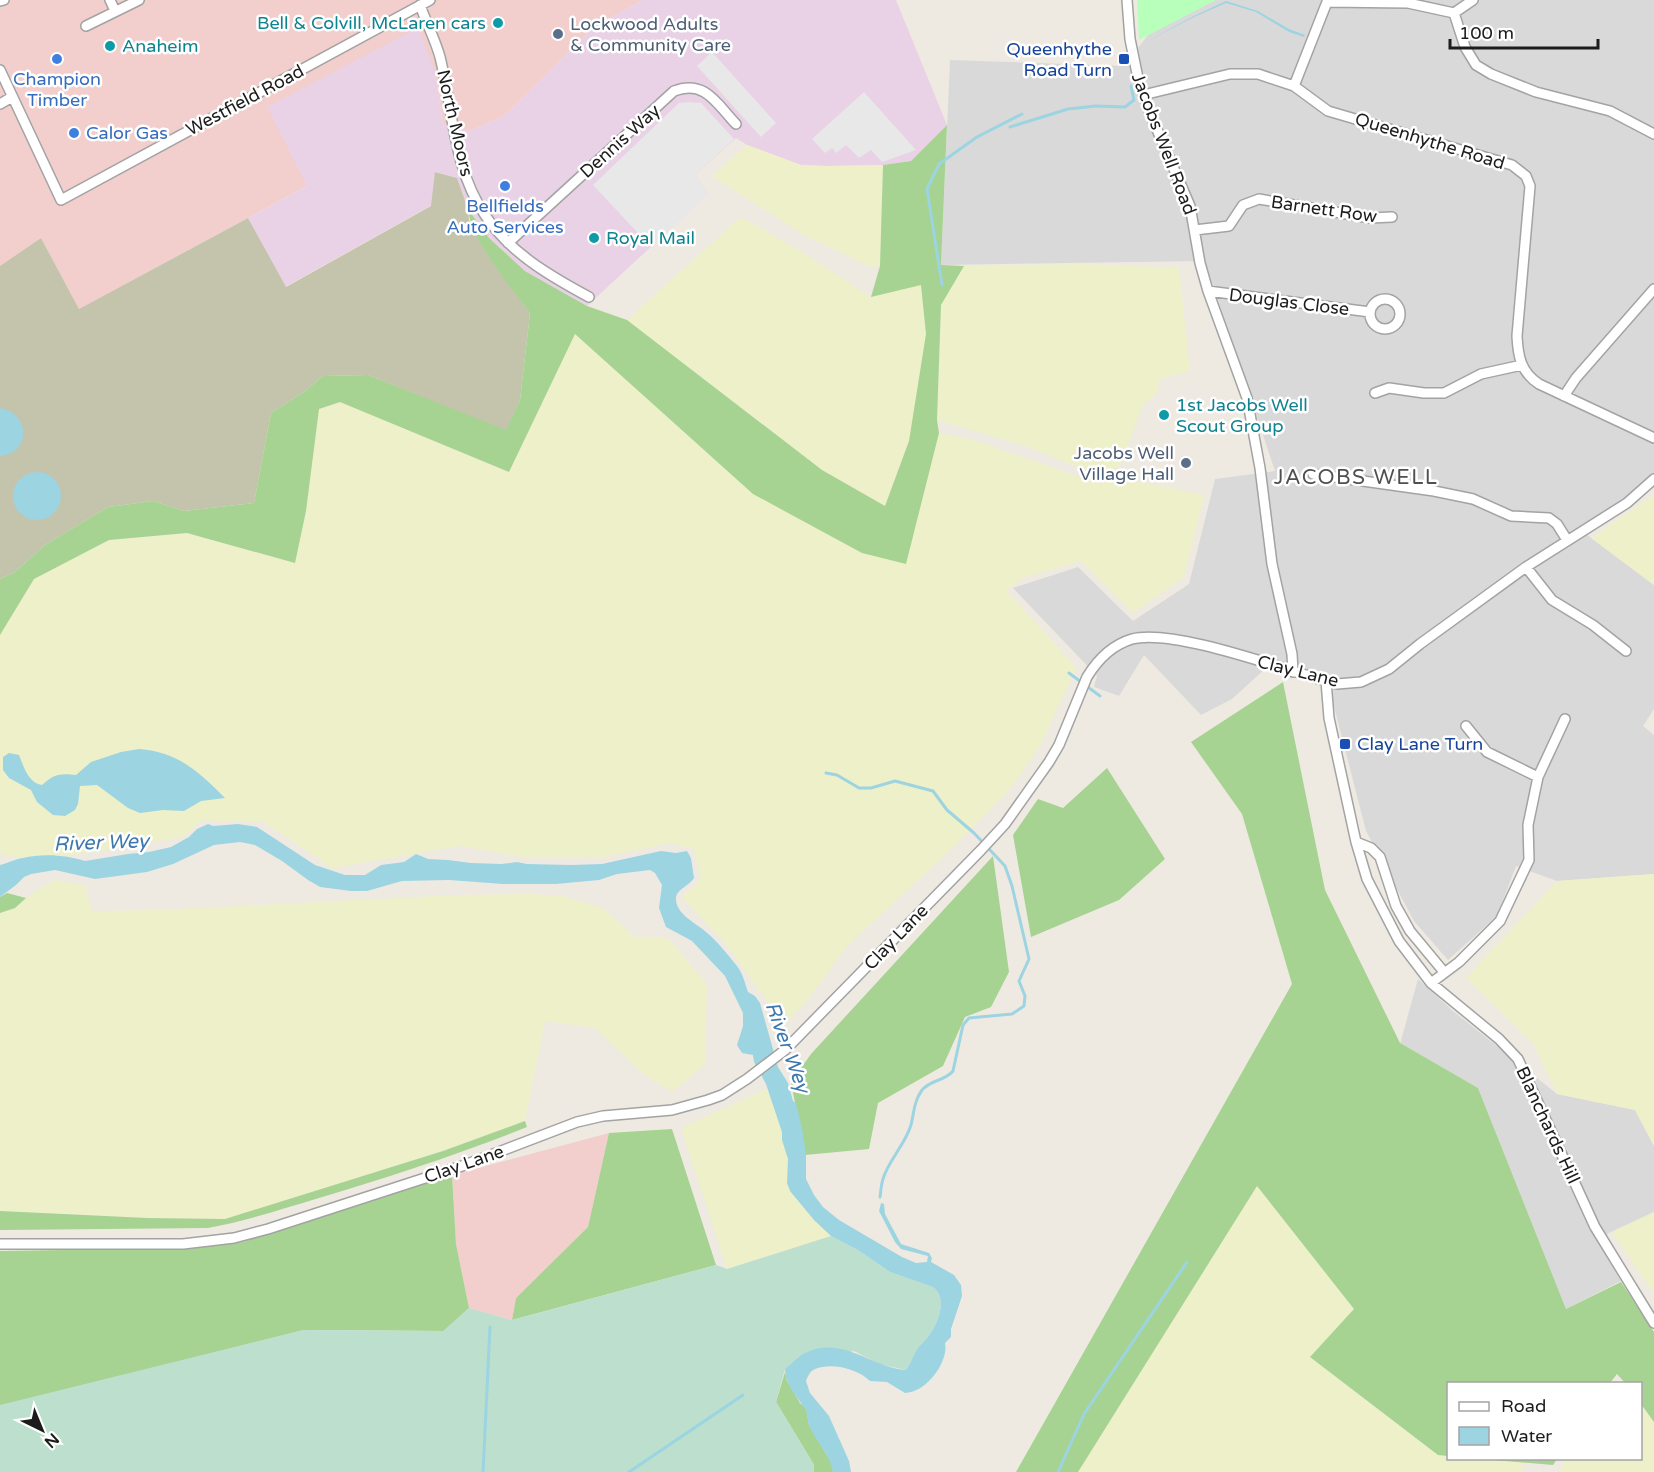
<svg xmlns="http://www.w3.org/2000/svg" width="1654" height="1472" font-family="'Varela Round',sans-serif">
	<style>
		.residential { fill: #dad9d9 }
		.commercial { fill: #f2cecd }
		.industrial { fill: #e9d2e5 }
		.construction { fill: #c4c3ab }
		.farmland { fill: #eef0c9 }
		.forest { fill: #a6d391 }
		.wetland { fill: #bcdfce }
		.park { fill: #b8ffbb }
		.parking { fill: #e8e8e8 }
		.water { fill: #9cd4e2 }
		.lines { fill: none; stroke-linecap: round; stroke-linejoin: round }
		.stream { stroke: #9cd4e2; stroke-width: 3 }
		.minor-casing { stroke: #a3a3a3; stroke-width: 12 }
		.minor { stroke: #fff; stroke-width: 9 }
		.culture-dot { fill: #0f9aa8; stroke: #fff; stroke-width: 2 }
		.service-dot { fill: #5c6f8a; stroke: #fff; stroke-width: 2 }
		.shop-dot { fill: #3f7fe0; stroke: #fff; stroke-width: 2 }
		.transit-dot { fill: #1a4fb4; stroke: #fff; stroke-width: 2 }
		.labels { text-anchor: middle; stroke-width: 5; stroke-linejoin: round; paint-order: stroke }
		.culture-label { font-size: 18px; fill: #0d838f; stroke: #fff; text-anchor: start }
		.service-label { font-size: 18px; fill: #4e5e75; stroke: #fff; text-anchor: start }
		.transit-label { font-size: 18px; fill: #164399; stroke: #fff; text-anchor: end }
		.shop-label { font-size: 18px; fill: #366cbe; stroke: #fff }
		.street-label { font-size: 18px; fill: #1c1c1c; stroke: #fff }
		.water-label { font-size: 20px; font-style: italic; fill: #3e78ad; stroke: #fff }
		.quarter-label { font-size: 21px; letter-spacing: 1.5px; fill: #4f4f4f; stroke: #fff }
	</style>
	<rect width="100%" height="100%" fill="#efeae1"/>
	<path class="residential" d="M1175,0h479v476l-68,58 68,51v124l-11,17 11,9v139l-97,7 -41,-15 -19,50 -49,44 -34,-39 -48,-90 -37,-144 -64,-18 -33,30 -31,16 -57,-60 -25,41 -25,-9 3,-11 -84,-88 65,-21 55,54 56,-37 26,-105 60,-8 -70,-210 -264,4 9,-205 174,6z
		M1418,979l35,32 104,83 78,16 19,36v66l-58,27 25,42 -55,28 -88,-221 -78,-44z"/>
	<path class="commercial" d="M0,0h643l-48,26 -91,90 -35,15 -26,-7 -8,-52 -128,114 -228,123 -38,-71 -41,28z
		M609,1133l-21,94 -72,71 -4,22 -43,-12 -13,-64 -4,-69z"/>
	<path class="industrial" d="M643,0h253l51,125 -36,36 -28,4 -56,1 -26,-1 -54,-20 -11,-7 -41,37 13,19 -121,112 -62,-35 -36,-33 -21,-29 -11,-31 -21,-6 -4,33 -147,82 -37,-69 59,-32 -40,-79 151,-79 17,44 8,52 26,7 35,-15 91,-90z"/>
	<path class="construction" d="M435,172l22,6 11,31 1,11 17,32 44,61 -10,87 -14,31 -138,-56 -45,1 -19,16 -33,21 -17,90 -70,8 -31,-10 -45,6 -63,38 -30,27 -15,7v-313l41,-28 38,71 169,-91 38,69 145,-81z"/>
	<path class="farmland" d="M747,145l54,20 26,1 56,-1 -3,101 -9,1 -67,-32 -92,-59z
		M741,217l64,37 66,43 50,-12 5,49 -17,107 -24,65 -63,-36 -195,-150z
		M1079,264l100,4 11,103 -29,7 -5,17 -13,9 -21,59 -17,15 -82,-33 -86,-25 4,-115 23,-39z
		M575,334l178,160 152,70 34,-131 32,6 129,45 20,-6 84,17 -20,82 -51,36 -52,-52 -59,17 -15,13 69,77 -35,76 -30,44 -64,65 -101,94 -39,54 -34,33 -1,-26 -46,-64 -44,-47 19,-18 -7,-30 -24,-6 -66,14 -76,1 -68,-12 -128,22 -68,-46 -62,-2 -19,17 -78,13 -40,6 -43,2 -22,-4v-219l34,-56 75,-39 78,-7 108,30 11,-52 13,-102 21,-7 169,70z
		M1654,495v90l-63,-47z
		M1654,874v272l-19,-36 -78,-16 -24,-51 -67,-65 91,-97z
		M54,880l30,5 8,26 66,-1 300,-15 74,-1 30,2 41,12 33,30 31,-1 40,47 -2,80 -33,28 -27,-17 -50,-47 -50,-7 -20,100 -82,30 -218,68 -78,-1 -147,-7v-298l15,-5 11,-10z
		M767,1089l15,43v8l6,19 -1,24 3,8 24,29 17,16 -104,33 -46,-141z
		M1257,1186l97,123 -44,48 128,98 10,1v2l32,1 45,3 -4,10h-443z
		M1654,1212v82l-42,-62z
		M1641,1404l13,18v50h-94l4,-13 76,-1z"/>
	<path class="forest" d="M947,125l-6,140 23,1 -23,39 -4,115 2,13 -33,131 -44,-11 -109,-59 -178,-160 -66,138 -169,-70 -21,7 -13,102 -11,52 -108,-30 -78,7 -75,39 -34,56v-56l15,-7 30,-27 63,-38 45,-6 31,10 70,-8 17,-90 33,-21 19,-16 45,-1 138,55 14,-30 10,-87c-18,-25 -60,-74 -62,-104l21,29 36,33 62,35 40,14 195,150 63,36 24,-65 17,-107 -5,-49 -50,12 9,-31 3,-101 28,-4z
		M1283,682l42,208 75,153 78,45 88,221 55,-27 33,50v90l-13,-18 -1,-20 -15,-1 -8,-9 -7,9 -162,1v72l-10,-1 -128,-98 44,-48 -97,-123 -179,286h-62l276,-488 -50,-170 -51,-72z
		M1107,768l58,91 -46,41 -88,37 -18,-102 25,-36 25,9z
		M993,856l16,116 -18,35 -26,10 -22,49 -65,37 -9,46 -64,6 -14,-73 20,-28z
		M7,893l19,5 -11,10 -15,5v-16z
		M525,1121l2,6c-68,27 -138,50 -208,71 -37,11 -73,23 -111,30l-208,2v-19l147,7 78,1 218,-68z
		M672,1129l44,136 -204,55 4,-22 72,-71 21,-94z
		M452,1175l4,69 13,64 -25,23 -140,-1 -304,76v-155l196,-3 47,-6z
		M785,1372l2,9 13,22 6,5 3,17 23,39 1,8h-19v-7l-38,-63z
		M1480,1459h77l-4,6z"/>
	<path class="wetland" d="M831,1236l27,14 32,22 43,15c16,12 4,39 -6,51 -3,4 -7,7 -10,11 -4,7 -6,14 -11,21l-27,-6 -25,-13 -69,18 -9,33 38,63v7h-814v-67l304,-75 139,1 26,-23 43,12 204,-55 11,4z"/>
	<path class="park" d="M1137,0h79l-77,40z"/>
	<path class="parking" d="M712,52l64,71 -15,14 -64,-71z
		M864,92l52,58 -34,12 -11,-12 -12,8 -13,-13 -10,8 -4,-5 -7,5 -13,-14z
		M690,102l11,1 33,36 -39,36 13,19 -56,54 -59,-63 86,-82z"/>
	<path class="water" d="M1226,1l32,10 31,18 16,6 -1,2 -15,-5 -33,-20 -30,-9 -32,14 -52,27 52,-28z
		M0,408c31,5 31,45 0,48z
		M13 496a24 24 0 1 1 48 0a24 24 0 1 1-48 0Z
		M139,749c39,3 59,22 86,49l-24,3 -17,10 -21,-1 -23,3 -12,-5 -31,-23 -17,1 -2,18 -3,6 -10,6 -12,-1 -16,-13 -6,-12 -22,-12 -6,-8v-13l6,-4 10,2c5,12 9,28 23,30 12,-11 18,-12 34,-10l15,-13 30,-10z
		M208,824l5,2 25,-2 19,3 58,38 30,10h20l16,-10 23,-3 12,-8 12,5 20,1 23,3 30,1 16,-2 10,2 44,1 31,-1 59,-13 15,2 11,-2 4,7 3,20c-4,7 -18,12 -18,20 -1,16 20,25 30,34 11,9 22,23 31,34 6,8 8,17 11,26l7,4 5,7 18,64 10,16 5,18 3,2 6,25 4,27v24l8,16 9,12 16,13 63,37 14,6 11,-1 1,-6 -27,-7 -6,-7 -16,-31 2,-8 3,1 1,10 16,30 28,9 3,5 -1,4 23,13 7,10 1,11 -11,33v8l-6,6c4,19 -19,50 -40,50l-18,-11 -17,-1c-12,-12 -38,-19 -55,-12 -5,2 -7,7 -9,12l4,12 19,23 20,45 2,11h-18c-3,-18 -17,-30 -24,-47 -2,-6 -1,-13 -5,-18 -8,-11 -19,-23 -19,-38 7,-5 14,-14 22,-17 37,-16 65,16 99,18 5,-7 7,-14 11,-21 3,-4 7,-7 10,-11 10,-12 22,-39 6,-51l-43,-15 -32,-22 -27,-14 -17,-16 -24,-29 -3,-8 1,-24 -6,-19v-8l-16,-48 -12,-22 -1,-7 -11,-2 -5,-8 6,-19v-13l-18,-37 -33,-35 -26,-14 -7,-19 3,-23 -7,-12 -5,-3 -33,4 -18,6 -43,4h-53l-54,-4 -47,1 -35,10h-16l-31,-4 -12,-7 -26,-19 -27,-16 -15,-3 -26,3 -41,19 -26,8 -52,7 -40,-9 -24,4 -7,3 -8,8 -16,12v-32c8,-2 15,-6 23,-7 19,-5 45,-3 62,3l43,-7 21,-2 22,-5 18,-10 8,-8z"/>
	<g class="lines">
		<path class="stream" d="M1010,127l58,-18 28,-3 29,1 9,-7 -3,-14
			M942,285l-15,-96 12,-25 38,-27 45,-23
			M1069,673l31,23
			M826,773l11,2 22,13h12l24,-7 38,10 14,19 27,23 31,33 7,20 17,73 -10,22 6,15 -1,10 -12,8 -43,4 -6,7 -10,46c-8,10 -23,9 -31,19 -8,11 -8,23 -11,35 -6,20 -23,36 -28,54 -2,6 -2,12 -3,18
			M483,1472l7,-145
			M629,1472l114,-77
			M1058,1472l26,-58 103,-152"/>
		<defs>
			<path id="minor" d="M110,0l5,11
				M1127,0l3,39 9,44 13,35 38,88 10,57 8,28 39,107 13,70 12,96 20,90 1,18
				M0,1l4,-1
				M420,5c6,17 15,34 20,52 13,53 13,111 45,158 25,38 65,61 104,82
				M1454,13l11,34 11,18 15,9 45,18 74,19 44,23
				M86,26l53,-26
				M0,70l61,130 369,-200
				M1294,86l33,-84 81,1 46,10 19,-13
				M1143,95l87,-21h28l36,12 34,25 184,54 14,11 4,10 -13,150c1,21 4,36 22,48l115,54
				M0,104l12,-7
				M1195,230l34,-4 14,-21 16,-6 111,19 22,-1
				M508,243l166,-152c31,-12 43,13 62,33
				M1208,291l162,21
				M1370 314a15 15 0 1 1 30 0a15 15 0 1 1-30 0Z
				M1375,393l14,-5 35,5h20l37,-19 41,-9
				M1564,396l12,-18 78,-89
				M1313,474l121,17 39,8 38,17 38,2 8,6 10,16
				M1526,567l26,33 41,25 33,26
				M1326,681l3,37 27,124 11,37 32,62 32,42 68,56 19,20 77,168 59,96
				M1466,726l21,26 51,25
				M1356,842l15,6 9,9 16,49 14,25 34,41
				M1431,983l28,-21 41,-41 29,-61 -1,-35 10,-48 27,-58
				M0,1244h183l51,-6 34,-9 194,-63 115,-44 26,-6 69,-6 36,-10 14,-5 25,-16 38,-29 196,-200 24,-26 44,-62 10,-17 28,-68c11,-18 25,-32 45,-38 41,-11 150,30 194,42l11,3 24,-2 28,-13 31,-25 106,-77 101,-64 27,-24"/>
		</defs>
		<use href="#minor" class="minor-casing"/>
		<use href="#minor" class="minor"/>
	</g>
	<g class="culture-dot">
		<circle cx="498" cy="23" r="6"/>
		<circle cx="110" cy="46" r="6"/>
		<circle cx="594" cy="238" r="6"/>
		<circle cx="1164" cy="415" r="6"/>
	</g>
	<g class="service-dot">
		<circle cx="558" cy="34" r="6"/>
		<circle cx="1186" cy="463" r="6"/>
	</g>
	<g class="shop-dot">
		<circle cx="57" cy="59" r="6"/>
		<circle cx="74" cy="133" r="6"/>
		<circle cx="505" cy="186" r="6"/>
	</g>
	<g class="transit-dot">
		<rect x="1118" y="53" width="12" height="12" rx="3"/>
		<rect x="1339" y="738" width="12" height="12" rx="3"/>
	</g>
	<g class="labels">
		<g class="culture-label">
			<text x="486" y="29" text-anchor="end">Bell &amp; Colvill, McLaren cars</text>
			<text x="122" y="52">Anaheim</text>
			<text x="606" y="244">Royal Mail</text>
			<text x="1176" y="411">1st Jacobs Well<tspan x="1176" dy="21">Scout Group</tspan></text>
		</g>
		<g class="service-label">
			<text x="570" y="30">Lockwood Adults<tspan x="570" dy="21">&amp; Community Care</tspan></text>
			<text x="1174" y="459" text-anchor="end">Jacobs Well<tspan x="1174" dy="21">Village Hall</tspan></text>
		</g>
		<g class="transit-label">
			<text x="1112" y="55">Queenhythe<tspan x="1112" dy="21">Road Turn</tspan></text>
			<text x="1357" y="750" text-anchor="start">Clay Lane Turn</text>
		</g>
		<g class="shop-label">
			<text x="57" y="85">Champion<tspan x="57" dy="21">Timber</tspan></text>
			<text x="86" y="139" text-anchor="start">Calor Gas</text>
			<text x="505" y="212">Bellfields<tspan x="505" dy="21">Auto Services</tspan></text>
		</g>
		<g class="street-label">
			<text transform="translate(245 100) rotate(-28)" y="6">Westfield Road</text>
			<text transform="translate(455 123) rotate(77)" y="6">North Moors</text>
			<text transform="translate(620 141) rotate(-42)" y="6">Dennis Way</text>
			<text transform="translate(1430 141) rotate(17)" y="6">Queenhythe Road</text>
			<text transform="translate(1164 144) rotate(69)" y="6">Jacobs Well Road</text>
			<text transform="translate(1324 209) rotate(8)" y="6">Barnett Row</text>
			<text transform="translate(1289 302) rotate(7)" y="6">Douglas Close</text>
			<text transform="translate(1298 671) rotate(14)" y="6">Clay Lane</text>
			<text transform="translate(896 937) rotate(-46)" y="6">Clay Lane</text>
			<text transform="translate(1548 1125) rotate(65)" y="6">Blanchards Hill</text>
			<text transform="translate(464 1164) rotate(-19)" y="6">Clay Lane</text>
		</g>
		<g class="water-label">
			<text transform="translate(101 842) rotate(-2)" y="7">River Wey</text>
			<text transform="translate(788 1047) rotate(70)" y="7">River Wey</text>
		</g>
		<g class="quarter-label">
			<text x="1356" y="484">JACOBS WELL</text>
		</g>
	</g>
	<rect x="1447" y="1382" width="195" height="78" fill="#ffffff" stroke="#a4a4a4" stroke-width="1.5"/>
	<rect x="1459" y="1402" width="30" height="9" fill="#ffffff" stroke="#a4a4a4" stroke-width="1.5"/>
	<text x="1501" y="1412" font-size="18" fill="#1c1c1c">Road</text>
	<rect x="1459" y="1427" width="30" height="18" fill="#9cd4e2" stroke="#a4a4a4" stroke-width="1.5"/>
	<text x="1501" y="1442" font-size="18" fill="#1c1c1c">Water</text>
	<g transform="translate(42 1430) rotate(137)" stroke="#ffffff" stroke-width="4.5" paint-order="stroke">
	<path d="M0-4.5L10 22L0 15L-10 22Z" fill="#1c1c1c"/>
	<text y="-9" font-size="16" font-weight="bold" text-anchor="middle" fill="#1c1c1c">N</text>
	</g>
	<path d="M1450 39v9h148v-9" fill="none" stroke="#1c1c1c" stroke-width="3"/>
	<text x="1459" y="39" font-size="18" fill="#1c1c1c" stroke="#ffffff" stroke-width="4.5" paint-order="stroke">100 m</text>
</svg>
